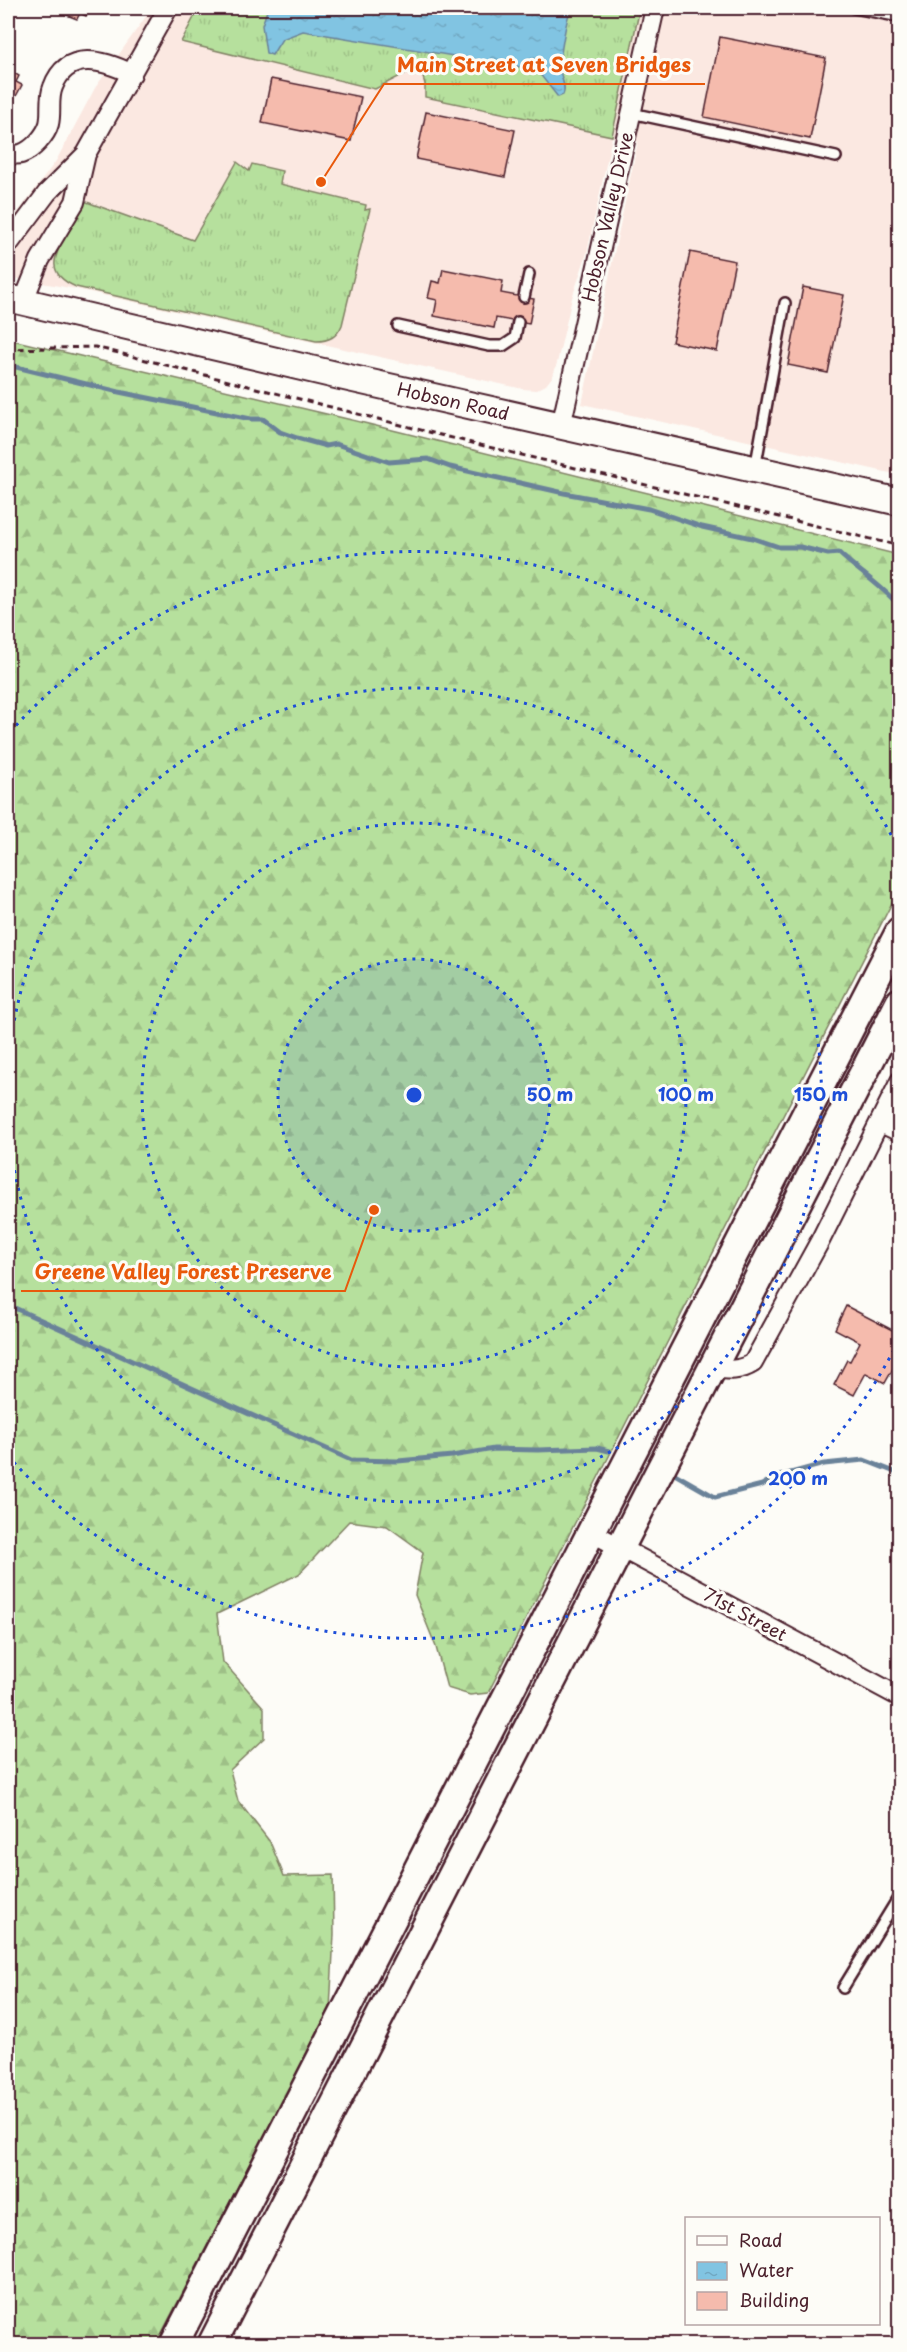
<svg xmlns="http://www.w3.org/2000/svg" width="907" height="2352" font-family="'Playpen Sans',sans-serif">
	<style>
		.built { fill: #fbe8e1 }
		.grass { fill: url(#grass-tufts); stroke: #808064; stroke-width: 1.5 }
		.forest { fill: url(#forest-firs); stroke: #808064; stroke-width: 1.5 }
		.water { fill: url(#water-ripples); stroke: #6b8299; stroke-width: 1.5 }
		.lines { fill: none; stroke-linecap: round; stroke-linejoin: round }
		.stream { stroke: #6b8299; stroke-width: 5 }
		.building { fill: #f5bbad; stroke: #4a1f2b; stroke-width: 1.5 }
		.lane-casing { stroke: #4a1f2b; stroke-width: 14 }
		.street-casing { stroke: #4a1f2b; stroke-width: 22 }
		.secondary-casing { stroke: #4a1f2b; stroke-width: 30 }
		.primary-casing { stroke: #4a1f2b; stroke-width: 32 }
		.path { stroke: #4a1f2b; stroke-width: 3; stroke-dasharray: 6 4.5; stroke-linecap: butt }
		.lane { stroke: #fdfcf7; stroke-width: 9 }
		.street { stroke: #fdfcf7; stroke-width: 18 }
		.secondary { stroke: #fdfcf7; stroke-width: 26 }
		.primary { stroke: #fdfcf7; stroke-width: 27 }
		.ring { fill: none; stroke: #1d4ed8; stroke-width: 3; stroke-dasharray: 3 6 }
		.labels { text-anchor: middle; stroke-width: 6; stroke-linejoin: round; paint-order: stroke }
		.street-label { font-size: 18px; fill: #4a1f2b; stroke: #fdfcf7 }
		.centre { fill: #1d4ed8; stroke: #fdfcf7; stroke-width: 3 }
		.ring-label { font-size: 18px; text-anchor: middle; font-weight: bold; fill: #1d4ed8; stroke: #fdfcf7; stroke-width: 6; stroke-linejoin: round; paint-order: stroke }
		.leader { fill: none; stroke: #e8590c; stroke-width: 2 }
		.callout-dot { fill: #e8590c; stroke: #fdfcf7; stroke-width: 2 }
		.callout-label { font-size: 20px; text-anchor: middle; font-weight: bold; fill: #e8590c; stroke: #fdfcf7; stroke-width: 6; stroke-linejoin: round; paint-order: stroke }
	</style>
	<defs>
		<pattern id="grass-tufts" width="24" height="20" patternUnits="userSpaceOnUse" patternTransform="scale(1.5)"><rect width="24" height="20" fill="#b6e09d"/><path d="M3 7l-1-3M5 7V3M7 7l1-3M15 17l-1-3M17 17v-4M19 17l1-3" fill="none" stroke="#9ec087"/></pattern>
		<pattern id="forest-firs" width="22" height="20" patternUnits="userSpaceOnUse" patternTransform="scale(1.5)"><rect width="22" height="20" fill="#b6e09d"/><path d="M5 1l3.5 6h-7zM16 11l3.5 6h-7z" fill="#9ec087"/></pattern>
		<pattern id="water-ripples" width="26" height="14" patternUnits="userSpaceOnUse" patternTransform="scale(1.5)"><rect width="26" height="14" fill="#81c4e2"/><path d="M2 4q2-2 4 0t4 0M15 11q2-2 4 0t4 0" fill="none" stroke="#71a8c2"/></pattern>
	</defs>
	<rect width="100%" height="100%" fill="#fdfcf7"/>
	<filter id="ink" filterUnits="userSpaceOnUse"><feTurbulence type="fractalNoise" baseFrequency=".0167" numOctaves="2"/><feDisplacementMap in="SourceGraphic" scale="12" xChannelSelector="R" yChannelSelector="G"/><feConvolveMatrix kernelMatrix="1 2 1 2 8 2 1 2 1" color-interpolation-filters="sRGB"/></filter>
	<g filter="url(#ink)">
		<path class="built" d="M152,8h747v467l-317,-71 56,-263 -26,-4 -25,116 -15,45 -15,65 -4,13 -7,9 -10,5 -13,-1 -447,-100 -68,-12v-51l48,-65 39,-73z"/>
		<path class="grass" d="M199,8h441l-28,128 -187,-39v-13l-3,-10 -8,-5 -39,20 -194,-47z
			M237,162l12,9 3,-7 30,7 -2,13 86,21 -1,5 5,-1 -28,116c-5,12 -13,16 -26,16l-240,-54c-30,-13 -23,-29 -10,-53 6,-11 12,-22 18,-33l109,39z"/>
		<path class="forest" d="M8,339l348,82 543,134v334l-411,804 -18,2 -23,-7 -11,-41 -21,-52 8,-43 -36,-26 -38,-5 -50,53 -82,40 6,48 41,46v30l-34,32 8,31 32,41 14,34 49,-1 1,59 -4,75 -174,335h-148z"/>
		<path class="water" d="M268,8h303c-5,13 -11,45 -11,60 0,9 7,18 3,27l-5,2 -19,-24 -7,-4 -229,-38 -21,8 -10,16 -6,-2 -4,-28z"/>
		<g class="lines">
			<path class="stream" d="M8,365l111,27 132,27h12l17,13 17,6 29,8 10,-2 53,18 39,-3 22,8 114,26 85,16 53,18 50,11 27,9h21l28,7 11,-1c20,19 44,33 61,54
				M8,1305l343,155 47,1 54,-5 42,-7 44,1 59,-2 12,3
				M673,1473l42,24 47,-12 14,-8 48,-13 40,-4 36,14"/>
		</g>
		<path class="building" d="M49,8h42l-5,8 -6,-3 -3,6z
			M720,37l106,21 -16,81 -106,-22z
			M8,67l2,1 -1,2 10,6 -3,6 6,3 -14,26z
			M271,79l90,18 -10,44 -89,-18z
			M426,112l89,18 -10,47 -89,-18z
			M690,252l45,9 -18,90 -45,-9z
			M443,269l60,12 -2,12 33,6 -5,25 -33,-6 -2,10 -60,-12 3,-16 -9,-2 4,-17 8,2z
			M803,287l41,8 -16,78 -40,-8z
			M846,1306l54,28v22l-15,27 -19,-10 -12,22 -20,-10 13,-25 3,1 10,-19 -25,-13z"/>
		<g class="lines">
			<defs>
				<path id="lane" d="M854,8l46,9
					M631,113l205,44
					M524,297l5,-23
					M398,326l91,20h14l12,-8 3,-16
					M755,469l30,-166
					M843,1988l57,-93"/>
				<path id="street" d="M8,154c4,0 10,1 13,0 12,-4 25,-19 28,-30 3,-12 -1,-25 4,-37 14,-38 51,-27 79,-13
					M8,245l39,-52 39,-39 82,-146
					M23,302l17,-42 35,-58 11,-48
					M561,426l94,-418
					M881,1123l19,9
					M712,1368c16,2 27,4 41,-5l67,-122 80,-160
					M591,1532l309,165"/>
				<path id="secondary" d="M8,298l332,78 560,126"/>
				<path id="primary" d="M174,2344l726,-1413
					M212,2344l688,-1342"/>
			</defs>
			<use href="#lane" class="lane-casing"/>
			<use href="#street" class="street-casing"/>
			<use href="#secondary" class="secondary-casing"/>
			<use href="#primary" class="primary-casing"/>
			<path class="path" d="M8,349l87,-2 381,97 424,102"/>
			<use href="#lane" class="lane"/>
			<use href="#street" class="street"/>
			<use href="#secondary" class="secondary"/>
			<use href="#primary" class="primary"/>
		</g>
	</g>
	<circle cx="414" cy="1095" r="136" fill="#1d4ed8" fill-opacity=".12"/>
	<g class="ring">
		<circle cx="414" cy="1095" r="136"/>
		<circle cx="414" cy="1095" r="272"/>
		<path d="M8 1074A407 407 0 1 1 8 1116"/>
		<path d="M898 1342A543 543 0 0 1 10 1458M10 732A543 543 0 0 1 898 848"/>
	</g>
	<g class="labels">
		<g class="street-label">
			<text transform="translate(608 217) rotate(-77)" y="6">Hobson Valley Drive</text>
			<text transform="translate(453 402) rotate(13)" y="6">Hobson Road</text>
			<text transform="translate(745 1615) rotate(28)" y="6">71st Street</text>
		</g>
	</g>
	<circle cx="414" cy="1095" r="9" class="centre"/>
	<g class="ring-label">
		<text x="550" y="1101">50 m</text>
		<text x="686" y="1101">100 m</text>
		<text x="821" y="1101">150 m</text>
		<text x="798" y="1485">200 m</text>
	</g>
	<path class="leader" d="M321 182L384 84H705M374 1210L345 1291H21"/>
	<g class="callout-dot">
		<circle cx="321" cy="182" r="6"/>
		<circle cx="374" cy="1210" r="6"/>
	</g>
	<g class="callout-label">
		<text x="544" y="72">Main Street at Seven Bridges</text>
		<text x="183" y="1279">Greene Valley Forest Preserve</text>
	</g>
	<rect width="907" height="2352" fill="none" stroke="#fdfcf7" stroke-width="30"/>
	<rect x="15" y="15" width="877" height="2322" fill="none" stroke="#4a1f2b" stroke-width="2" filter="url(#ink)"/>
	<rect x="685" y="2217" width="195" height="108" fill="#fdfcf7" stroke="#b5a4a5" stroke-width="1.5"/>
	<rect x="697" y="2236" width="30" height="9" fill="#fdfcf7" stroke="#b5a4a5" stroke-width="1.5"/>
	<text x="739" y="2247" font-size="18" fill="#4a1f2b">Road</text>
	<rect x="697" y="2262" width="30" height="18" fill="url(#water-ripples)" stroke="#b5a4a5" stroke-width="1.5"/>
	<text x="739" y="2277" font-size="18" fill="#4a1f2b">Water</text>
	<rect x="697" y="2292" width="30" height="18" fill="#f5bbad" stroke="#b5a4a5" stroke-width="1.5"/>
	<text x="739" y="2307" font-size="18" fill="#4a1f2b">Building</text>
</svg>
